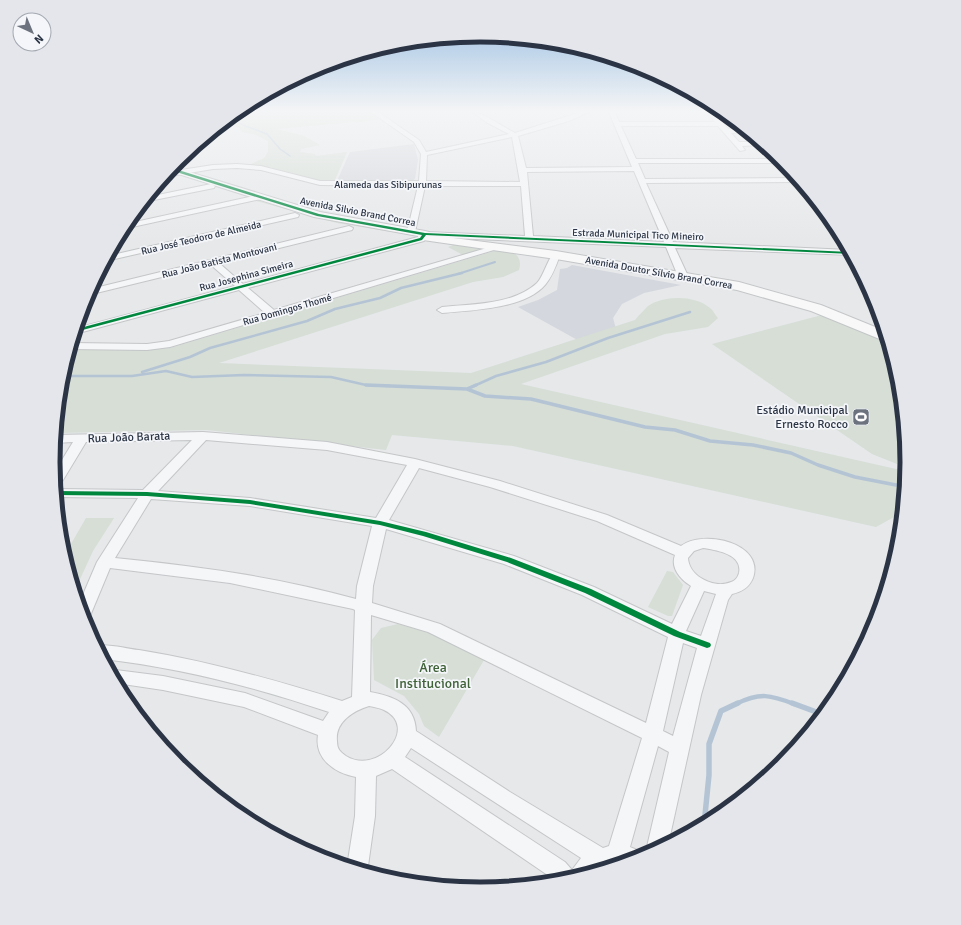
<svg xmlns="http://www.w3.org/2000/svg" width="961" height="925" font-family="Signika,sans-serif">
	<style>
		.built { fill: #d4d7dd }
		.green { fill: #d6ded6 }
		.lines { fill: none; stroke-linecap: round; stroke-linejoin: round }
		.stream-far5 { stroke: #b4c4d5; stroke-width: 1.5 }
		.stream-far4 { stroke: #b4c4d5; stroke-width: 2 }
		.stream-far3 { stroke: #b4c4d5; stroke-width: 2.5 }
		.stream-far2 { stroke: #b4c4d5; stroke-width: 3.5 }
		.stream-far1 { stroke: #b4c4d5; stroke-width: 4.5 }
		.stream { stroke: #b4c4d5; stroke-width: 5.5 }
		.street-casing { stroke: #c4c6c8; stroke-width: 2 }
		.secondary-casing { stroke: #c4c6c8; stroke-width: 2 }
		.street { fill: #f5f6f7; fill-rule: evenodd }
		.secondary { fill: #f8f8f8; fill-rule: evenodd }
		.cycleway-casing { stroke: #f4f6f9; stroke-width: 2 }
		.cycleway { fill: #00873e; fill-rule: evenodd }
		.labels { text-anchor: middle; stroke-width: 3.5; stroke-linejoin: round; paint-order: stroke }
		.far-street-label { font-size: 10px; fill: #2b3445; stroke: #f4f6f9 }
		.poi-label { font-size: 12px; fill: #2b3445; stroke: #f4f6f9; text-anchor: end }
		.street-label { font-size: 12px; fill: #2b3445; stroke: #f4f6f9 }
		.near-park-label { font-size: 14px; fill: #3f6138; stroke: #f4f6f9 }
		.rim { fill: none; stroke: #2b3445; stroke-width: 5 }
	</style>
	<rect width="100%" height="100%" fill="#e6e8ea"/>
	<path class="built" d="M414,144l4,16 -3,19 -4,2h-74l13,-29z
		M572,265l109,20 -37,8 -22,11 -9,14 3,11 -35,13 -63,-35 20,-7 19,-10 3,-21 7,-1z"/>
	<path class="green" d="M237,112h132l12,7 -26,4v-1l-78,7 27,7 16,9 -19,4 -1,3 15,2 1,2 31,-4 -12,28h-18l-48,-13 -9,2 -13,-3 17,-8 4,-6v-11l-12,-6 -14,-3 -3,-4 -15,-5z
		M260,200l59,17 97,18v1l-79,-13 -81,-22z
		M456,244l20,3 4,4 -15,5 -17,-9z
		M501,249c13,2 22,7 18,21l-16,7 -30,5 -254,81 252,10 164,-53c4,-5 9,-10 13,-14 16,-11 47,-11 62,2 3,2 5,7 8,10l-10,9 -43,7 -144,50 375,85h11l-4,43 -27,15 -363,-81 -121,-11 -6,15 -179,-20 -151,3 5,-54 10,-31 80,1 19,-1z
		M822,315l49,20 18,10 11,34 8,87 -11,-2 -25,-10 -160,-110z
		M86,518h28l-21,33 -18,39 -11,-34z
		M667,571l6,1 10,13 -11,31h-4l-20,-9z
		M398,624l32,9 54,27 -45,77 -15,-11 -5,-12 -15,-18 -30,-16 -2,-40 9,-12z"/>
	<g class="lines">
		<path class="stream-far5" d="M231,117l12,8 24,9 13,15 10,7"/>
		<path class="stream-far4" d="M458,274l37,-12"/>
		<path class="stream-far3" d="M142,372l48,-15 20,-9 97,-27 28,-12 45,-11 21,-10 61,-15
			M62,376h70l34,-5 26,6 52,-2 87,2 35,8 24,1
			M474,386l22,-10 50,-14 62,-24 82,-26"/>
		<path class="stream-far2" d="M366,385l101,4 18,7 46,3 114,28 30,3 35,11 43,4 38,8 27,12 37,12 41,8h10
			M467,389l9,-4"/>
		<path class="stream-far1" d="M736,704c24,-12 35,-9 58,0"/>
		<path class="stream" d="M792,703l27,10 3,4
			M704,825l5,-50v-31l12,-33 17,-8"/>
		<defs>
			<path id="street" d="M371,112h7l41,28 7,12 83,-18 -23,-12 -13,-10c9,0 32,16 42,21l66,-21h8l-20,9 -51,15 8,32 106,-1 -23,-55h6l4,10h96l-8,-10h6l4,4h12l4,3 -13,1 8,9h17l4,3 -18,1 8,9h22l4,3 -23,1 3,4 -5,1 -22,-25h-97l15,33h145l4,4h-147l7,16 152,-1 3,4 -154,1 27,59 176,8 3,5 -177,-7 13,28 -5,3 -5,-3 -12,-29 -239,-10 -3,4 -176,47 26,22 223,-65 3,-1 4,3 -334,100 -23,3 -77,-1 2,-6 75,1 22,-3 96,-28 -26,-23 -164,44 2,-6 158,-42 -24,-21 -123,30 3,-6 258,-63 4,2 -1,2 -133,33 24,21 175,-47 7,-5 100,4 -4,-50h-96l-10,46 -4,2 -4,-2 11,-46 -98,-1 -59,-15 -24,-2 -24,1 -48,8 3,-5 45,-7 24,-1 24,2 59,15h99l2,-27 -7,-12zM512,137l8,45 -94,-1 1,-26zM634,171l30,71 -131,-6 -6,-64z
				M211,184l4,2 -1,2 -70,14 4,-5z
				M258,195l4,2 -1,2 -138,30 3,-5z
				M295,213l4,2 -1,2 -192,44 2,-5z
				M556,252l4,3c-4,11 -8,22 -15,30 -21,24 -73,25 -103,28l-5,-3 5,-3c30,-3 71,-2 95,-24 7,-7 12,-29 19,-31z
				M203,432l124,10 88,17 85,22 107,34 74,31c22,-17 84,-3 72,32 -4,10 -12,14 -21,16l-4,6 -27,95 -33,150 -21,11 -1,-5 23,-99 -11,-6 -28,101 14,6 2,3 -31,10 -10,2 -7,3 -34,11 -9,1 -6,-7 -157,-107 -16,7 -1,40 -8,57 -20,-6 8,-51 1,-39c-21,-4 -42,-18 -38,-42l-74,-28 -81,-17 -47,-7 -8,-14 55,7 82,17 78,28 6,-9c-74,-25 -148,-44 -226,-53l-7,-13c10,-3 32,3 43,4 69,11 136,30 203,51l10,-4 3,-87 -2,-1 -123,-26 -120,-15 -20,48 -2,4 -4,1 -5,-17 18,-42 41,-64 -82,-1v-8l87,1 49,-50 -106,2 -26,43 -5,1 -1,-13 19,-31 -18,1 1,-8zM206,440l121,10 80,15 -31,53 -126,-20 -92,-7zM419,468l71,19 107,34 78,34c-5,13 6,25 16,31l-19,38 -78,-37 -80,-31 -125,-36zM151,499l99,7 122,20 -15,60 -1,13c-78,-22 -160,-33 -241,-41zM386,529l118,35 78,31 86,42 -22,86 -206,-99 -68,-21 1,-17zM703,548c13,2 40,6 36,25 -1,4 -4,8 -8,9 -16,7 -42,-5 -43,-24l6,-7zM704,591l12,3 -15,42 -15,-5zM371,615l57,17 214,106 -33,108 -6,2 -93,-56 -94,-61c-1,-27 -23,-35 -46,-39zM683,643l14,5 -24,88 -10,-5zM369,706c5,1 11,2 15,4 36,17 -6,66 -38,46 -6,-4 -9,-7 -9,-15 -2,-19 16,-30 32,-35zM411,748l170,110 -9,12 -7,-8 -160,-105z"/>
			<path id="secondary" d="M173,167l147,45 105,19 4,1 1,3 126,16 183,31 82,23 64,26 3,10 -6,-1 -71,-29 -74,-21 -181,-31 -133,-19 -4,-1 -1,-3 -104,-19 -145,-46z"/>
		</defs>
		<use href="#street" class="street-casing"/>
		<use href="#secondary" class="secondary-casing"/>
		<use href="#street" class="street"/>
		<use href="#secondary" class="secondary"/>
		<defs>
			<path id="cycleway" d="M172,168l147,46 106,19 425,19 2,2 -426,-19 -4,5 -347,92 1,-3 344,-91 2,-3 -105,-19 -147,-46z
				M56,491l91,1 103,8 130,21 46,11 85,26 80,31 89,43 30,11 1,2 -1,2 -3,1 -33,-12 -89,-43 -78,-31 -84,-26 -43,-11 -130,-21 -103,-8 -91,-1z"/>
		</defs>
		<use href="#cycleway" class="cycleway-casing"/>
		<use href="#cycleway" class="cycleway"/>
	</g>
	<linearGradient id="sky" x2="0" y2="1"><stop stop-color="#93bae0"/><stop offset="0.46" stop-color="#f4f5f6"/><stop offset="1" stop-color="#f4f5f6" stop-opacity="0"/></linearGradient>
	<rect width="961" height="241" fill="url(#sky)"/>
	<defs>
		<symbol id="stadium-square" viewBox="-11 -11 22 22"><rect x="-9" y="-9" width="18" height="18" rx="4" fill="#6c737f" stroke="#f4f6f9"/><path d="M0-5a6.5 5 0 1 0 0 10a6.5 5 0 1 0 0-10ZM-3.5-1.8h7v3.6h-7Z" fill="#fff"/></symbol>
	</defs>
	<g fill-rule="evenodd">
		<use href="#stadium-square" x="851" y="407" width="20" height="20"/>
	</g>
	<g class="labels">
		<g class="far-street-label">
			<text x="388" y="188">Alameda das Sibipurunas</text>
			<text transform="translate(358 211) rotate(11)" y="4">Avenida Silvio Brand Correa</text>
			<text transform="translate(638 234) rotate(2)" y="4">Estrada Municipal Tico Mineiro</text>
			<text transform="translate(201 237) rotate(-13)" y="4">Rua José Teodoro de Almeida</text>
			<text transform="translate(219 260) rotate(-14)" y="4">Rua João Batista Montovani</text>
			<text transform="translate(659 272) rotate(10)" y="4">Avenida Doutor Sílvio Brand Correa</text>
			<text transform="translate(246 275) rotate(-15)" y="4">Rua Josephina Simeira</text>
			<text transform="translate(287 309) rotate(-16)" y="4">Rua Domingos Thomé</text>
		</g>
		<g class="poi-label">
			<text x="848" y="414">Estádio Municipal<tspan x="848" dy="14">Ernesto Rocco</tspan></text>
		</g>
		<g class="street-label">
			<text transform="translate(129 437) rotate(-2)" y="4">Rua João Barata</text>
		</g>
		<g class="near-park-label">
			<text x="433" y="672">Área<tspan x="433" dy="16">Institucional</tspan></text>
		</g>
	</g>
	<path d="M0 0H961V925H0ZM60 462a420 420 0 1 1 840 0a420 420 0 1 1-840 0Z" fill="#e4e6eb" fill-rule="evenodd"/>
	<path class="rim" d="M60 462a420 420 0 1 1 840 0a420 420 0 1 1-840 0Z"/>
	<g transform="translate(32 32) rotate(136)"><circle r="19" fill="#f4f6f9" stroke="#a4a8b1"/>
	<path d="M0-3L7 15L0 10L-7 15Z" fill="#6c737f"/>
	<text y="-6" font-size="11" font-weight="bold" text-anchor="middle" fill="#2b3445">N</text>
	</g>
</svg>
